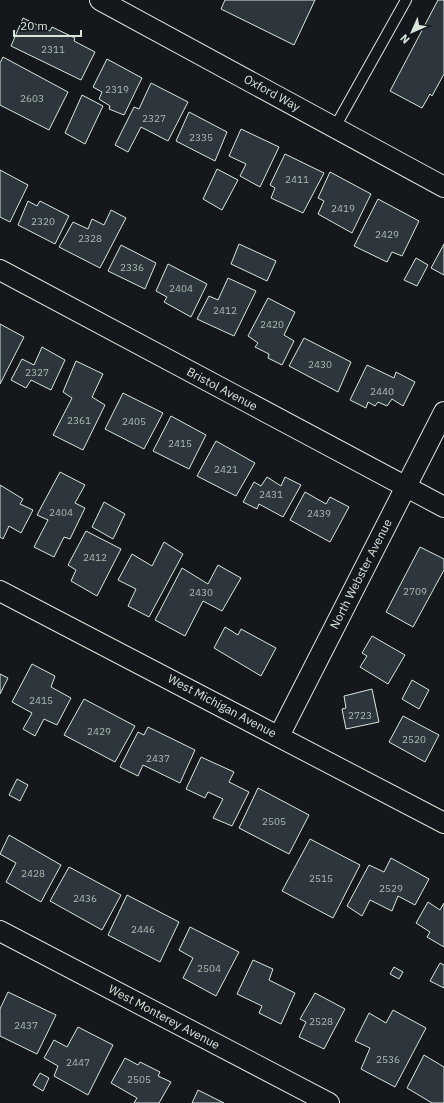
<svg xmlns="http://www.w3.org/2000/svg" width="444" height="1103" font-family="'IBM Plex Sans',sans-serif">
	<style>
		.building { fill: #2c363c; stroke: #d8e6dc }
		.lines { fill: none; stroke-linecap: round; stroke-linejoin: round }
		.lane-casing { stroke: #d8e6dc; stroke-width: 12 }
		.street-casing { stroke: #d8e6dc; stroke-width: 22 }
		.lane { stroke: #14181c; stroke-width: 10 }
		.street { stroke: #14181c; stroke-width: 20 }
		.labels { text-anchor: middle; stroke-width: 3; stroke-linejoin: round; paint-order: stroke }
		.number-label { font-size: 10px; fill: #adbab4 }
		.street-label { font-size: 12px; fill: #d8e6dc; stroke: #14181c }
	</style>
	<rect width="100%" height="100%" fill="#14181c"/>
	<path class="building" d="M225,0h90l-21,45 -73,-36z
		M438,0h6v74l-12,22 -2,-2 -8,14 -32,-17z
		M23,18l27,13 2,-4 23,11 -1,3 21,11 -14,28 -70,-34z
		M3,57l65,35 -19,38 -49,-25v-42z
		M107,59l35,19 -18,37 -15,-6 1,-3 -11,-7 3,-7 -9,-5z
		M151,83l37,19 -20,39 -27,-14 -13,25 -13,-7 19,-38 5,2z
		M82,95l21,11 -18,38 -20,-11z
		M189,112l38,20 -12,29 -39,-20z
		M241,129l38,18 -19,40 -20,-11 6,-12 -17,-8z
		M285,154l39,19 -21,40 -32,-15 4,-10 -5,-3z
		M217,169l21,11 -16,30 -19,-11z
		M0,170l28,15 -18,37 -10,-5z
		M330,172l41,22 -19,39 -34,-19 6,-13 -6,-3z
		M378,199l41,22 -17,35 -10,-4 -5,10 -33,-16z
		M28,201l9,5 3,-5 29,15 -14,28 -37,-19z
		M111,210l15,8 -26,50 -41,-21 14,-25 15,7 4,-10 12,6z
		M239,244l37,17 -9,20 -36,-17z
		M444,244v31l-13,-7z
		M121,245l35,18 -11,26 -37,-18z
		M416,258l12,7 -11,21 -13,-6z
		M168,264l39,20 -16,33 -27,-15 3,-5 -11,-6z
		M228,278l28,13 -22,45 -37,-17 12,-23 9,4z
		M268,298l27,14 -11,23 10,6 -12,24 -14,-7 1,-4 -14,-7 3,-4 -10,-7z
		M0,324l24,13 -24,47z
		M304,338l47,24 -13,30 -49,-26z
		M42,347l23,13 -14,30 -20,-10 -5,8 -15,-8 11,-21 12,6z
		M76,361l27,13 -11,23 13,8 -22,45 -30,-15 19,-37 -9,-6z
		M367,365l27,13 2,-6 19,10 -12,24 -11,-7 -5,7 -9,-4 -3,4 -7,-4 -2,6 -16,-8z
		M123,393l40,20 -19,36 -39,-20z
		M171,416l35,19 -17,34 -36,-18z
		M216,441l39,22 -19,33 -39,-20z
		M60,472l25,13 -10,18 10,5 -15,31 -6,-2 -10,20 -20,-10 14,-27 -11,-5z
		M267,477l14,9 4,-9 16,8 -18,32 -24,-13 -2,5 -14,-7 11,-20 7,4z
		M0,485l23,14 -3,5 13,6 -12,23 -12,-7 -6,13 -3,-2z
		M305,492l21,12 4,-7 19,10 -19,35 -40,-22z
		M104,502l21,12 -12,25 -21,-12z
		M86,531l35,18 -24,47 -26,-15 5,-11 -8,-5z
		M164,542l19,12 -34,63 -21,-11 8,-17 -18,-9 14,-26 20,12z
		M420,547l24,12v11l-31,57 -27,-15z
		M218,565l23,13 -19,33 -19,-10 -18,35 -30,-16 27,-52 26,16z
		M225,627l13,8 3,-6 35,19 -15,28 -47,-28z
		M372,636l33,19 -17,29 -28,-17 7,-11 -5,-3z
		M32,664l23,12 -4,11 20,11 -14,27 -13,-6 -9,17 -12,-7 9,-16 -20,-11z
		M0,674l8,4 -8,16z
		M412,680l17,10 -10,19 -17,-10z
		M372,689l7,33 -33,7 -4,-20 4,-1 -2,-12z
		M84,699l51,27 -20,36 -51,-27z
		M403,716l36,19 -14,27 -36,-20z
		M148,727l47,23 -15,33 -37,-18 -5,11 -18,-9 18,-35 6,3z
		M201,757l33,15 -5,10 20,10 -17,34 -19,-8 10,-19 -15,-7 -3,6 -19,-9z
		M17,779l11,6 -8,16 -11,-6z
		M258,788l51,27 -20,39 -50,-26z
		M9,835l52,30 -20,37 -35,-20 10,-19 -16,-9z
		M310,839l50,26 -27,53 -51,-27z
		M391,858l38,21 -14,26 -17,-9 -6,15 -22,-11 -8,16 -15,-10 22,-41 15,7z
		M69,867l52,28 -19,35 -52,-29z
		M127,895l52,27 -19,40 -52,-27z
		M428,902l12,8 4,-7v44l-17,-10 3,-5 -14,-9z
		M190,927l49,25 -23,44 -33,-18 10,-20 -14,-8z
		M253,960l20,9 -4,11 26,13 -14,31 -22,-11 3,-7 -25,-12z
		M440,963l4,2v23l-14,-7z
		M394,967l9,5 -4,7 -9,-5z
		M8,992l48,23 -19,39 -37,-18v-27z
		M315,993l30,16 -21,40 -25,-12 7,-15 -6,-3z
		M393,1010l33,18 -31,59 -34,-18 9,-21 -15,-7 14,-28 17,10z
		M78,1027l35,18 -25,50 -34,-19 4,-10 -14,-8 10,-18 13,7z
		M424,1055l20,12v36h-12l-25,-15z
		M125,1058l13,7 2,-3 20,10 -2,4 13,6 -12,21h-25l3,-5 -26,-15z
		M40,1073l9,5 -6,13 -10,-6z
		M198,1090l26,13h-32z"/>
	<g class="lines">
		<defs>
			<path id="lane" d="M335,127l71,-127"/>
			<path id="street" d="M100,0l344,187
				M0,270l444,237
				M0,591l444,232
				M279,736l165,-324
				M0,931l329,172"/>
		</defs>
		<use href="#lane" class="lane-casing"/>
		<use href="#street" class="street-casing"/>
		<use href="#lane" class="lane"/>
		<use href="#street" class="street"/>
	</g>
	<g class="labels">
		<g class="number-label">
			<text x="53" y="53">2311</text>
			<text x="117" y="93">2319</text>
			<text x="32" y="102">2603</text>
			<text x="154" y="122">2327</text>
			<text x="201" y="141">2335</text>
			<text x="297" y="183">2411</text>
			<text x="343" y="212">2419</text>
			<text x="43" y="225">2320</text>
			<text x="387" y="238">2429</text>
			<text x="90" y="242">2328</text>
			<text x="132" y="271">2336</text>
			<text x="181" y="292">2404</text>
			<text x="225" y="314">2412</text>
			<text x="272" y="328">2420</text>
			<text x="320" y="368">2430</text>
			<text x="37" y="376">2327</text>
			<text x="382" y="395">2440</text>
			<text x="79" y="424">2361</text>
			<text x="134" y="425">2405</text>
			<text x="180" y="447">2415</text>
			<text x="226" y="473">2421</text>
			<text x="271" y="498">2431</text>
			<text x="61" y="516">2404</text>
			<text x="319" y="517">2439</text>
			<text x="95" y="561">2412</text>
			<text x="415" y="595">2709</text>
			<text x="201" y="596">2430</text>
			<text x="41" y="704">2415</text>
			<text x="360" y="719">2723</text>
			<text x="99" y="735">2429</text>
			<text x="414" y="743">2520</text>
			<text x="158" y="762">2437</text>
			<text x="274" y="825">2505</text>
			<text x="33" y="877">2428</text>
			<text x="321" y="882">2515</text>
			<text x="391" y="892">2529</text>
			<text x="85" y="902">2436</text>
			<text x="143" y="933">2446</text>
			<text x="209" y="972">2504</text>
			<text x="321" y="1025">2528</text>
			<text x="26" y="1029">2437</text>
			<text x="388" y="1063">2536</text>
			<text x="78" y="1066">2447</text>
			<text x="139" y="1083">2505</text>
		</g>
		<g class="street-label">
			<text transform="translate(272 93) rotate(29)" y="4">Oxford Way</text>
			<text transform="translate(222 389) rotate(28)" y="4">Bristol Avenue</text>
			<text transform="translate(361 574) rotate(-63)" y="4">North Webster Avenue</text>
			<text transform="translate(222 706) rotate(28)" y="4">West Michigan Avenue</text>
			<text transform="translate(164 1017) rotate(28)" y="4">West Monterey Avenue</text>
		</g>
	</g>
	<g transform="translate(412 32) rotate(225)" stroke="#14181c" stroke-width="3" paint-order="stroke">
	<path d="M0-3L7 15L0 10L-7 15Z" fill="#d8e6dc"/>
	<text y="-6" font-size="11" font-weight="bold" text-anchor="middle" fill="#d8e6dc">N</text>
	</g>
	<path d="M14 30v6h67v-6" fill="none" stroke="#d8e6dc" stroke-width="2"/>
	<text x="20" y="30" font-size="12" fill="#d8e6dc" stroke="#14181c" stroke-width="3" paint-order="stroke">20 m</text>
</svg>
